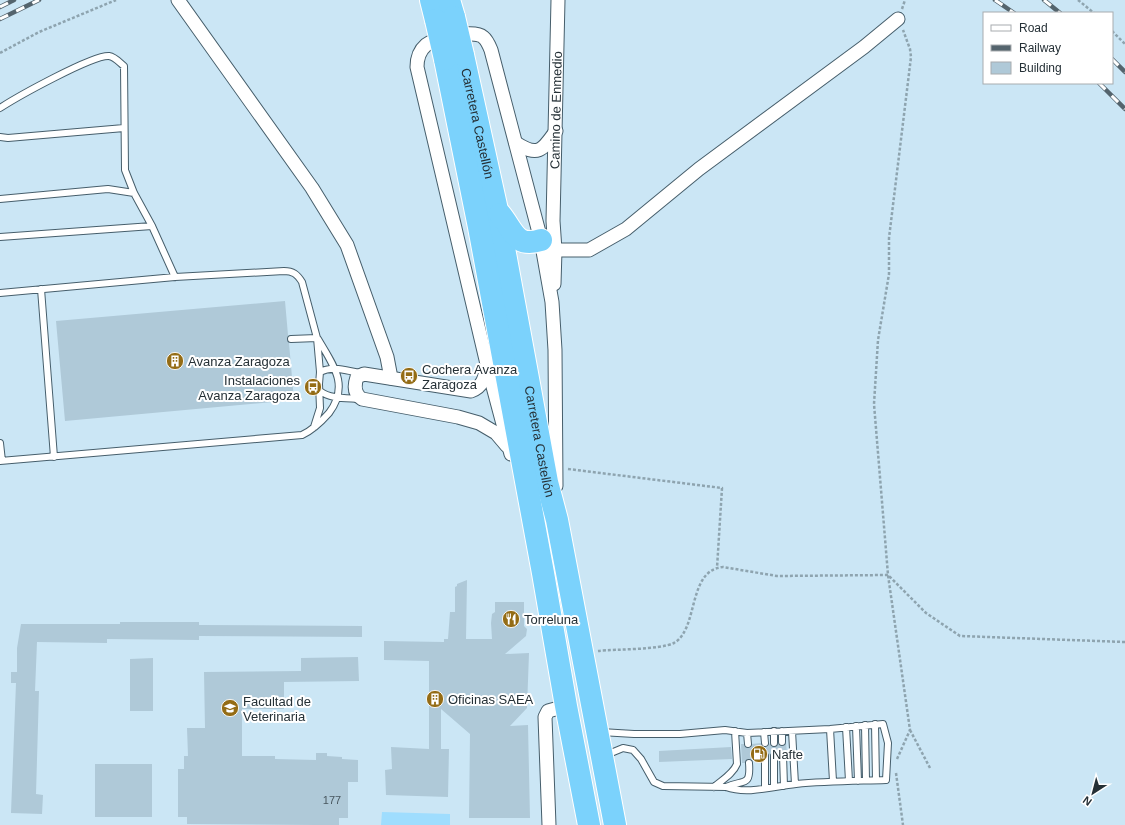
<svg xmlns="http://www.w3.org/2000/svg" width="1125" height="825" font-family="Arial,sans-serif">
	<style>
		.green { fill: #9fddfe }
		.building { fill: #afc9d8 }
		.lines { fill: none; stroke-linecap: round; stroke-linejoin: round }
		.lane-casing { stroke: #465e6b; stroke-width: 8 }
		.street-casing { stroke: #465e6b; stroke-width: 15 }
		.highway-casing { stroke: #fff; stroke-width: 24 }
		.path { stroke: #8ea4af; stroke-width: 2.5; stroke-dasharray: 3 2; stroke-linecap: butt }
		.lane { stroke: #fff; stroke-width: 6 }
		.street { stroke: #fff; stroke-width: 13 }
		.highway { stroke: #7bd2fc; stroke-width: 22 }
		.rail-casing { stroke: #54646d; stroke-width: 4.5 }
		.rail { stroke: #fff; stroke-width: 3; stroke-dasharray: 9; stroke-linecap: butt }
		.highway-bridge-casing { stroke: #fff; stroke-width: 24; stroke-linecap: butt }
		.highway-bridge { stroke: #7bd2fc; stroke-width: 22 }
		.labels { text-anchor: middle; stroke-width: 4; stroke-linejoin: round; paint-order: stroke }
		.number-label { font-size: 11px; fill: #48565e }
		.street-label { font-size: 13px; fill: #253036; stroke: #fff }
		.poi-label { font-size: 13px; fill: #253036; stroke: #fff; text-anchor: start }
	</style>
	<rect width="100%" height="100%" fill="#cbe6f5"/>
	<path class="green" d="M382,812l68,2v11h-69z"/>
	<path class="building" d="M285,301l3,34 -1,5 2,3 5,57 -229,21 -9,-100z
		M467,580l-1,59h26l-1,-16 1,-9 3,-2v-10h29v24l3,3 -1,7 -21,18 24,-1 -2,55 -17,18 18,-1 2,93h-61l1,-84 -29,-25v40h8l-1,48 -62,-2 -1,-25 7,-1 -1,-22 38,2v-88l-45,-1v-19l60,1v-3h4l2,-27h5v-25l2,-1v-2z
		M120,622h79v3l163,1v11l-163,-1v4l-92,-1v4l-70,-1 -2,49h4l-3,103 7,1 -1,19 -31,-1 5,-130h-5v-11h6v-24l4,-24h99z
		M358,657l1,24 -75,1v27h-42v47h33v3l41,1v-7h11v3l15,1v2l16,1v22h-10v36h-9v7h-23l-129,-1v-7h-9v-48h6v-13h4l-1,-28h18l-1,-56 97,-1v-13z
		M153,658v53h-23v-52z
		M761,743l1,3 3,1 3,-1 2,-3 1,4h3l4,-3 2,2h4l2,-3 1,10 -2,-2h-4l-3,5 -1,-4h-3l-4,1v3l-2,-4h-3l-4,1 -1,4h-9l1,2h-5l-2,4h-3l-1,-19h3l1,3 3,1 3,-1 1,-3z
		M731,747l1,12 -73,3v-11z
		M95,764h57v53h-57z"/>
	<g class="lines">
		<defs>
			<path id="lane" d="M0,108c17,-11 92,-53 109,-52 6,1 10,6 15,10l1,104 9,23 18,33 23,51
				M0,137l8,1 116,-10
				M0,199l108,-10 26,4
				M0,237l152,-11
				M41,289l13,168
				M0,293l175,-16 109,-6c9,0 13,3 18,11l15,56 3,34 -1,12 1,24 -6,19
				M291,339l26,-1
				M320,372c13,-7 27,-1 40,1
				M320,391c10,8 26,7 39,8
				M0,443l2,18
				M0,461l302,-26c11,-5 19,-13 27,-22 21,-28 4,-48 -11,-74
				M875,724l1,56
				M865,725l1,55
				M856,726l2,55
				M846,727l3,54
				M830,729l3,52
				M774,731v12
				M782,731v11
				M792,731l3,53
				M601,732l33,2h46l45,-4 22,3 83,-4 53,-5 5,19 -2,37c-30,1 -60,1 -90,4 -22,2 -48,11 -70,3l-63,-1 -9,-4 -13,-23 -8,-9 -10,-2 -17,7
				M764,732l1,11
				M747,733l1,11
				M783,755l1,31
				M765,756v32
				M774,756v31
				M714,787c8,-7 19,-13 23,-23l-2,-33
				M726,787c17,-8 25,1 23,-24"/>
			<g id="street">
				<path d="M178,0l134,188 35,57 40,112 4,21"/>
				<path d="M516,143c22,14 26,8 40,-12"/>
				<path d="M555,250h34l37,-21 73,-60 165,-122 34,-28"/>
				<path id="s1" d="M554,284l1,-34 -2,-29 5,-221"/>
				<path d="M487,366c-2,11 -4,21 -16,25l-107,-17 -7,3c-3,9 -3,17 5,22l96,18 21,6 17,10 11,13"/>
				<path d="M511,454l-24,-90 -70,-297c0,-9 2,-16 9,-22 9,-7 48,-16 57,-8 4,3 6,8 8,13l50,190 11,62 3,48 1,136"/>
				<path d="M549,825l-4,-108 3,-6 18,-5"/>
			</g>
			<g id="highway">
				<path d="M431,0l5,20"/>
				<path d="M449,0l5,17"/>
				<path id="s2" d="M463,55l34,155 50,272 10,38 58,305"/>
				<path d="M445,59l34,168 64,346 23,133 23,119"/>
				<path d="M500,214c14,17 15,34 41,26"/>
			</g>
		</defs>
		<use href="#lane" class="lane-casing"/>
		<use href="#street" class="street-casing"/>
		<use href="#highway" class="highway-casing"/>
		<path class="path" d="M1078,0l16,13
			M902,9l3,-9
			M1112,31l13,13
			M0,53l39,-21 77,-32
			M568,469l154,19 -5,80
			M598,651c18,-2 61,-1 76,-8 25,-14 13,-73 49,-76l54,9 111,-1 38,38 34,23 165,6
			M910,730l20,38
			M897,759l13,-29 -22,-155 -14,-171 4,-64 11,-66v-36l22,-181 -1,-8 -7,-19
			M896,773l7,52"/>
		<use href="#lane" class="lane"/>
		<use href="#street" class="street"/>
		<use href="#highway" class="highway"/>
		<defs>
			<path id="rail" d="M995,0l19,13
				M1044,0l16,13
				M0,7l14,-7
				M0,19l39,-19
				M1112,59l13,13
				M1099,83l26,26"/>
		</defs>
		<use href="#rail" class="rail-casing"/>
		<use href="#rail" class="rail"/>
		<defs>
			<path id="highway-bridge" d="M454,17l9,38
				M436,20l9,39"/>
		</defs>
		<use href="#highway-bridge" class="highway-bridge-casing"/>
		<use href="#highway-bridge" class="highway-bridge"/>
	</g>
	<defs>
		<symbol id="building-disc" viewBox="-11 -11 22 22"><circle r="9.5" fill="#946c15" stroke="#fff"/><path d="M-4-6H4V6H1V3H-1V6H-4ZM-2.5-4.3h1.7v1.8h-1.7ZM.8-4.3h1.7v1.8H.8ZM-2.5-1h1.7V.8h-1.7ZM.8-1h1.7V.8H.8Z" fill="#fff"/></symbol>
		<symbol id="bus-disc" viewBox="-11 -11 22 22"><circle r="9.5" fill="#946c15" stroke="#fff"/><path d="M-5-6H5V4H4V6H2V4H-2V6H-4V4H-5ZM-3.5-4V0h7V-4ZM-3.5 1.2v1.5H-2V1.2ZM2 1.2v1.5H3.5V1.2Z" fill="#fff"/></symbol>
		<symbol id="restaurant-disc" viewBox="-11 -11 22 22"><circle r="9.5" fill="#946c15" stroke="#fff"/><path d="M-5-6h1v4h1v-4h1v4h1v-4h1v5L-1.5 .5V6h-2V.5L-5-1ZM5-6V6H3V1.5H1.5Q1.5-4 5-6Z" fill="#fff"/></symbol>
		<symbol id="university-disc" viewBox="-11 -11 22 22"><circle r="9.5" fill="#946c15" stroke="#fff"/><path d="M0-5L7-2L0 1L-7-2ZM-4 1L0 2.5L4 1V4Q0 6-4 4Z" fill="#fff"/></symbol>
		<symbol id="fuel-disc" viewBox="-11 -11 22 22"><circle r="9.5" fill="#946c15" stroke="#fff"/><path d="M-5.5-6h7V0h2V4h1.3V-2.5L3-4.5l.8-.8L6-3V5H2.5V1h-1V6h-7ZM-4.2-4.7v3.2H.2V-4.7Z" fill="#fff"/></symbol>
	</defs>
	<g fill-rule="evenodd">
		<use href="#building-disc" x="165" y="351" width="20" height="20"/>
		<use href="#bus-disc" x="399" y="366" width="20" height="20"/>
		<use href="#bus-disc" x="303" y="377" width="20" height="20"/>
		<use href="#restaurant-disc" x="501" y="609" width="20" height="20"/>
		<use href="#building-disc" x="425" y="689" width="20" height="20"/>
		<use href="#university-disc" x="220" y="698" width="20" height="20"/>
		<use href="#fuel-disc" x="749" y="744" width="20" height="20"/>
	</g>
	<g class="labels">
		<g class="number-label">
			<text x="332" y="804">177</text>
		</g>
		<g class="street-label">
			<text dy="5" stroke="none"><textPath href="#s1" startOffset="174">Camino de Enmedio</textPath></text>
			<text dy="5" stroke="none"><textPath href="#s2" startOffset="70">Carretera Castellón</textPath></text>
			<text dy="5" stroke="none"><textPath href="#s2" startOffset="394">Carretera Castellón</textPath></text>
		</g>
		<g class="poi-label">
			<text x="188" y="366">Avanza Zaragoza</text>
			<text x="422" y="374">Cochera Avanza<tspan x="422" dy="15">Zaragoza</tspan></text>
			<text x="300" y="385" text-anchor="end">Instalaciones<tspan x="300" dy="15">Avanza Zaragoza</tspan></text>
			<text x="524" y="624">Torreluna</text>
			<text x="448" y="704">Oficinas SAEA</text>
			<text x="243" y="706">Facultad de<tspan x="243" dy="15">Veterinaria</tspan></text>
			<text x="772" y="759">Nafte</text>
		</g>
	</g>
	<rect x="983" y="12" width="130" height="72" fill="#ffffff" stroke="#a8acaf"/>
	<rect x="991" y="25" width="20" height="6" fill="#ffffff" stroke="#a8acaf"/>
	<text x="1019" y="32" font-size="12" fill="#253036">Road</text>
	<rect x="991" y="45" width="20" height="6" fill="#54646d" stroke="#a8acaf"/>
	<text x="1019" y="52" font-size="12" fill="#253036">Railway</text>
	<rect x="991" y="62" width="20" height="12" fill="#afc9d8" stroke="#a8acaf"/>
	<text x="1019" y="72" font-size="12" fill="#253036">Building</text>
	<g transform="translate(1093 793) rotate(216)" stroke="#ffffff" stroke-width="3" paint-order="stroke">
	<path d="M0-3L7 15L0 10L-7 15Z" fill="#253036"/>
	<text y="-6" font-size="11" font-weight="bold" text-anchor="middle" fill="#253036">N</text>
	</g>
</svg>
